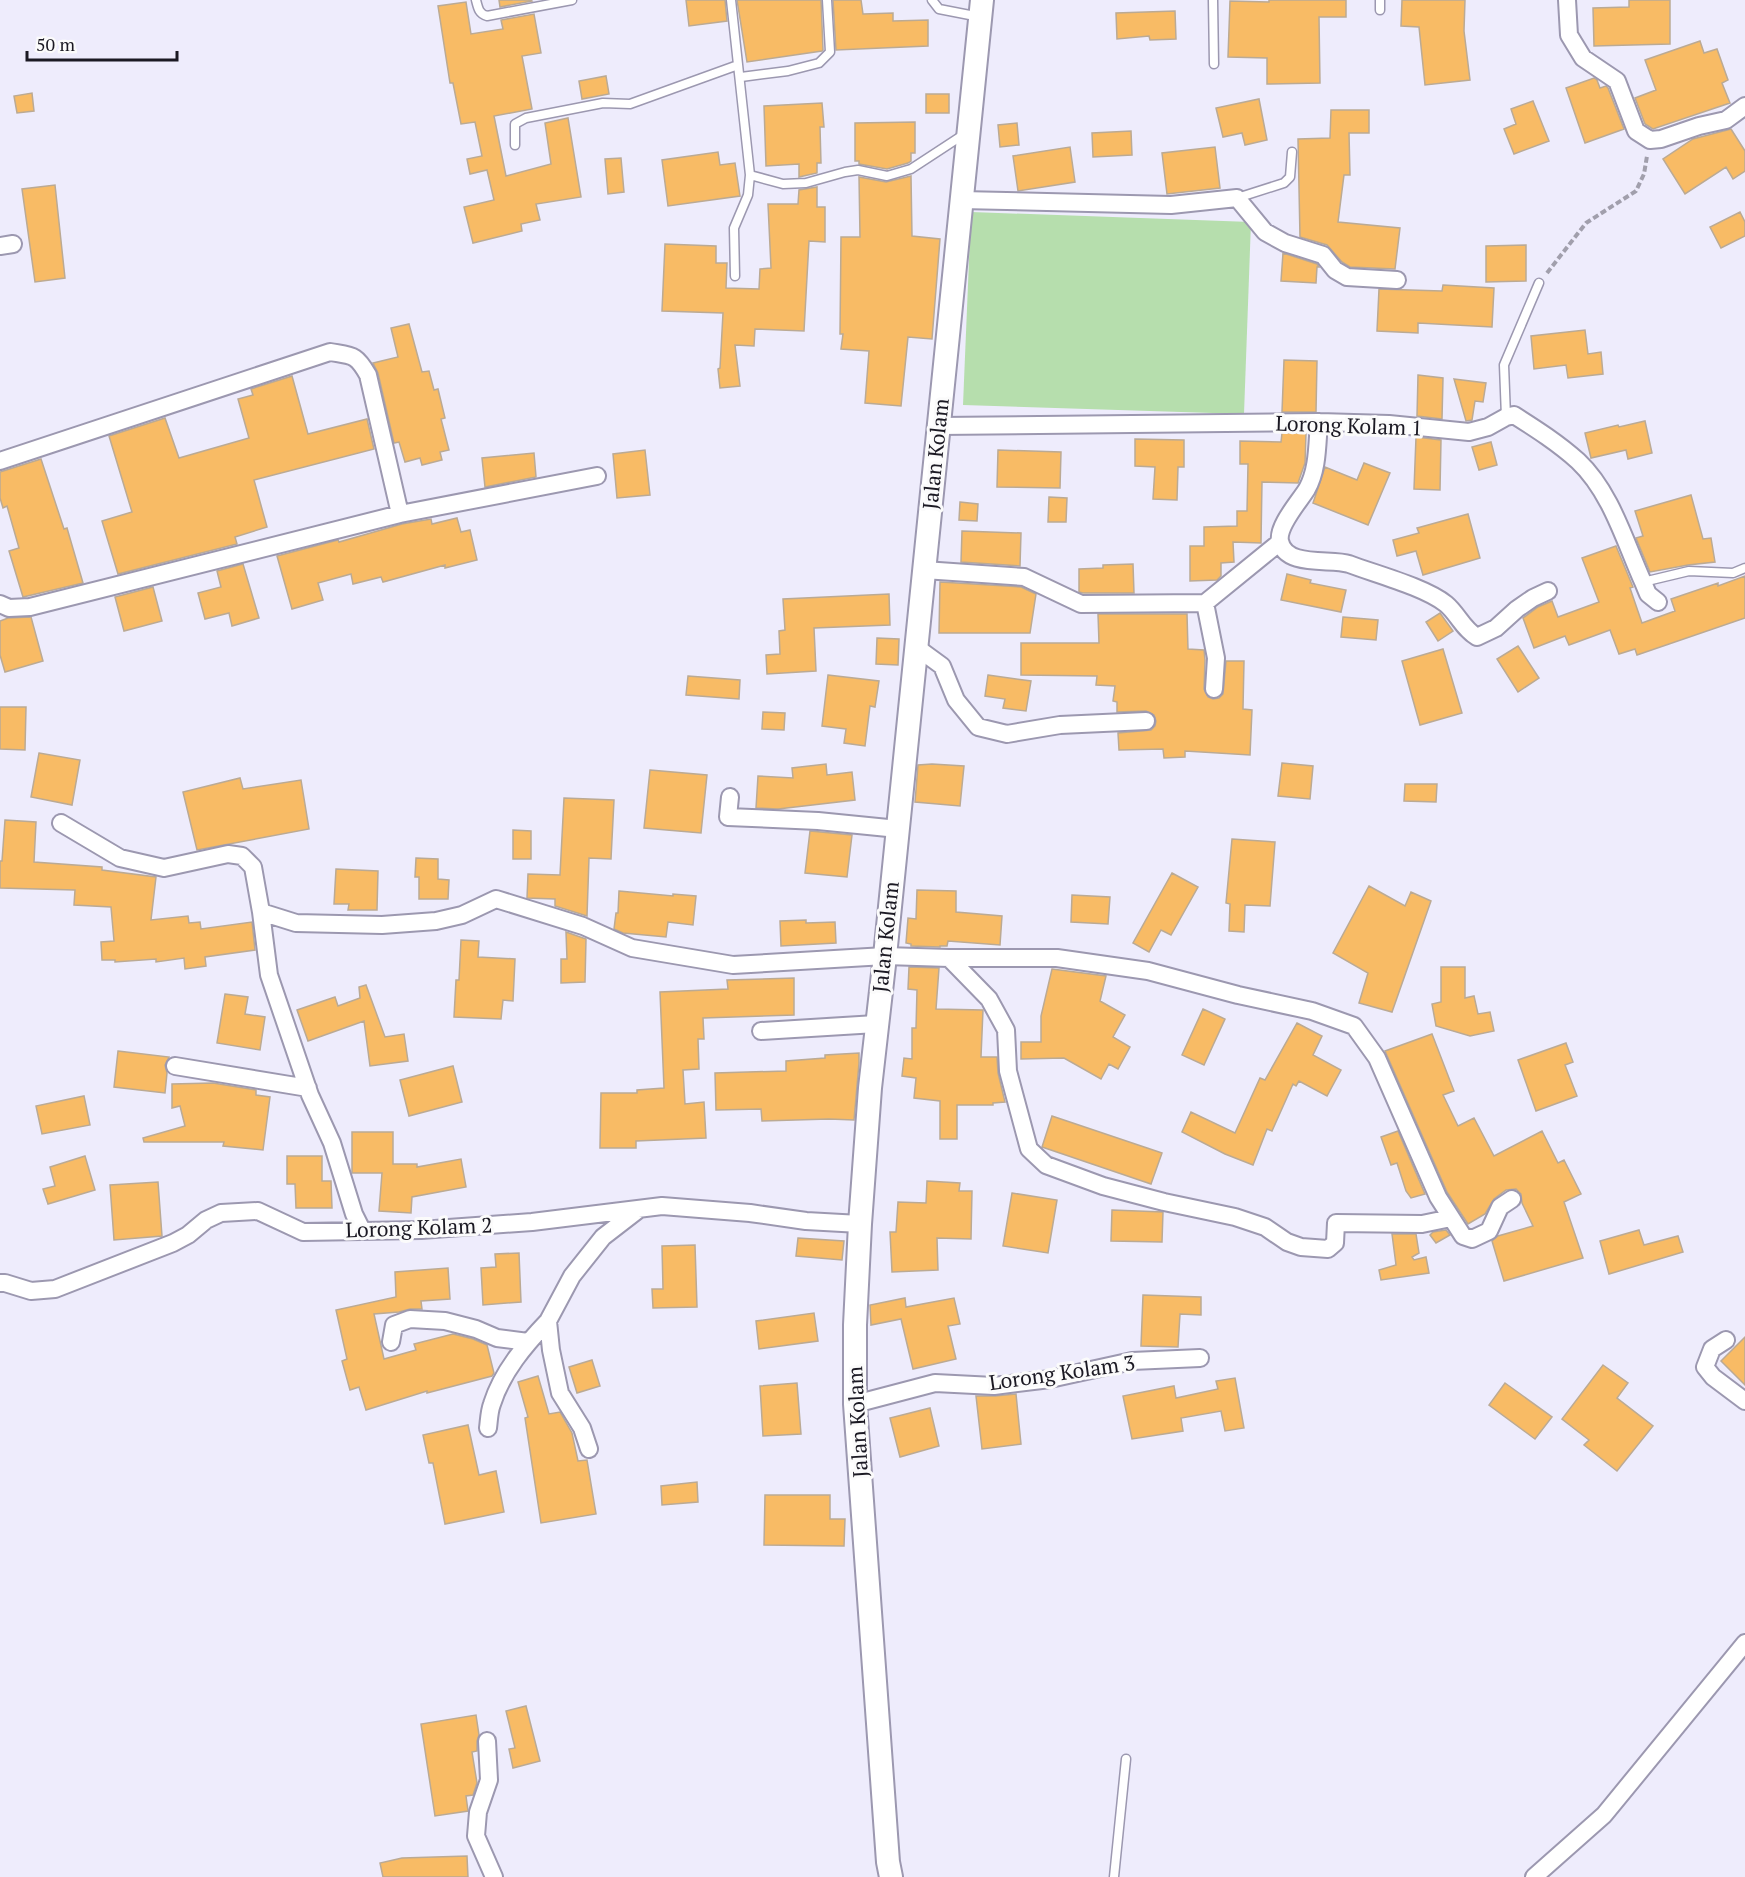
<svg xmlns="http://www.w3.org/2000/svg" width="1745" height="1877" font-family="'PT Serif',serif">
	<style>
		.green { fill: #b6dead }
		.building { fill: #f8bb65; stroke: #bbaa94; stroke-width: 1.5 }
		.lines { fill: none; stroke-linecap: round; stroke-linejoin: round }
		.lane-casing { stroke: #9c98b0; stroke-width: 11 }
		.street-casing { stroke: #9c98b0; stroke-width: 20 }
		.secondary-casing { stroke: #9c98b0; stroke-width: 26 }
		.path { stroke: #a19fac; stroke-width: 4; stroke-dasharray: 6 3; stroke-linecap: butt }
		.lane { stroke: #fff; stroke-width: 8 }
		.street { stroke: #fff; stroke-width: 16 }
		.secondary { stroke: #fff; stroke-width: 22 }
		.labels { text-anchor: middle; stroke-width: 6; stroke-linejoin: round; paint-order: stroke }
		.street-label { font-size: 21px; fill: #1b1923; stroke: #fbfbfb }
	</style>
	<rect width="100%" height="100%" fill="#eeecfc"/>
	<path class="green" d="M971,212l280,10 -7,192 -281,-9z"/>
	<path class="building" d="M499,0h32l1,1 -32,6z
		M686,0h39l2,21 -38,5z
		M737,0h84l2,50 -1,1 -75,11z
		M833,0h28l2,14 30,-1v8l35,-1v26l-92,4z
		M1269,0h77v17h-27l1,66 -53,1v-26l-39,-1 2,-56 39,1z
		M1402,0h63l-1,31 6,49 -45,5 -6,-58 -18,-1z
		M1629,0h41v44l-76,2 -1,-38 36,-1z
		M466,2l5,32 32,-5 -2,-9 33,-6 7,39 -19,3 10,53 -38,7 12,60 45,-12 -6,-41 23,-5 13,79 -45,7 4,16 -19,4 1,7 -49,12 -9,-36 30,-7 -7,-30 -17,4 -3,-15 15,-3 -7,-34 -14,2 -8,-41h-3l-12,-77z
		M1175,11l1,28 -26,1 -1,-4 -32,3 -1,-26z
		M1700,41l4,12 13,-4 11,31 -6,3 8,20 -77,26 -8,-5 -10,-26 21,-8 -11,-30z
		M606,76l3,18 -27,5 -3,-18z
		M1594,78l3,2 3,8 6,-2 2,2 16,41 -39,14 -19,-55z
		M32,93l2,18 -17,2 -3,-17z
		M926,94h23v19h-23z
		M1259,99l8,41 -22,5 -3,-12 -19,4 -7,-29z
		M1533,101l16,40 -35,13 -10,-25 12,-5 -5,-15z
		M822,103l2,24h-4l1,36h-4v10l-18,4v-13l-33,2 -2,-60z
		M1331,110h38v23h-20l1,42h-6l-6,47 62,6 -5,41 -45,-2 -8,-5 -15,-17 -27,-8 -2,-98 32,-1z
		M915,122v31h-4v8l-3,2 -21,6 -28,-5v-3h-4v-38z
		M1017,123l2,22 -19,2 -2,-22z
		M1731,129l14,22v20l-12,8 -7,-12 -41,27 -22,-35 30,-20z
		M1131,131l1,24 -39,2 -1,-24z
		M1070,147l5,35 -57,9 -5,-35z
		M1215,147l5,41 -53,6 -5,-41z
		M718,152l2,13 15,-2 5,33 -72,10 -6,-46z
		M621,158l3,34 -16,2 -3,-35z
		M911,176l1,60 28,3 -8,100 -24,-2 -7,69 -36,-3 4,-52 -28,-2 2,-15h-3l1,-97h19l-1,-60 27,5z
		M55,185l10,93 -30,4 -13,-93z
		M817,187v20h8v35l-16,-1 -5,90 -49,-2 -1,17 -19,-1 5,41 -20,2 -2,-19 2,-1 3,-55 -61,-2 3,-67 51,2v17h11l-1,25 33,1 1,-20 11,-1 -3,-64h30l1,-14z
		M1740,212l5,10v14l-24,12 -11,-21z
		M1526,245v36l-40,1v-36z
		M1283,253l34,11 2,3h-2l-1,16 -35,-2z
		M1443,285l51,3 -2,39 -74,-4v10l-41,-2 2,-42 63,2z
		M409,324l13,48 7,-1 5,19 4,-1 7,29 -4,1 8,31 -9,2 2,8 -20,5 -2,-7 -15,4 -6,-20 -5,1 -16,-70 -5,-10 25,-6 -7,-29z
		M1585,330l3,24 13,-2 2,22 -35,4 -2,-13 -32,4 -3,-33z
		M1284,360l33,1 -1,51h-34z
		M1418,375l25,3 -1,41 -25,-3z
		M292,376l16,58 59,-15 7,30 -120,31 13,47 -32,10 2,7 -119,30 -16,-53 30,-9 -23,-76 56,-18 14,40 70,-20 -11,-39 15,-4 -2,-6z
		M1454,379l32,4 -3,19 -8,-1 -3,19 -6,1z
		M1645,421l7,32 -24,6 -2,-9 -35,8 -6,-25 33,-8 1,2z
		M1282,433h24l-1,30 -7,20 -36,-1 -1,61 -28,-1 1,20 -13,1v13l-4,4 -27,1v-35h14v-19l33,-1v-15h10l1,-47h-8v-23l41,1z
		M1416,437l25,3 -1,50 -26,-1z
		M1135,439l49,1v27h-6l-1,33 -24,-1 2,-32 -20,-1z
		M1491,442l6,23 -18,5 -7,-23z
		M645,450l5,45 -33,3 -4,-44z
		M998,450l63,2 -1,36 -63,-1z
		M534,453l2,24 -51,10 -3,-29z
		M41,459l23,70 3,-1 16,55 -60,14 -14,-46 10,-3 -12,-42 -4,2 -3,-10v-26z
		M1364,463l26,10 -22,52 -55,-22 12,-36 32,13z
		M1691,495l12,44 8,-1 4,24 -27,3 -38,7 -14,-34 7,-2 -8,-25z
		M1049,497l18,1 -1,24h-18z
		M960,502l18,2 -1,17 -18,-1z
		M1468,514l12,44 -57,17 -7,-24 -19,5 -4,-16 26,-7 -2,-5z
		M457,518l4,14 9,-2 7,30 -32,8v-3l-62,17 -2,-5 -28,7 -2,-10 -33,9 5,17 -31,9 -15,-53 61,-16 1,2 63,-18 29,-5 1,5z
		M962,531l59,2 -1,33 -59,-4z
		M1616,546l17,41 -3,1 12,35 33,-12 -4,-12 47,-16v3l27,-10v42l-108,37 -2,-6 -16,5 -9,-24 -41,15 -4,-9 -31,12 -11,-30 15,-11 14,-6 6,16 41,-15 -17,-44z
		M243,564l16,54 -27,8 -3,-13 -24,6 -7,-26 23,-6 -4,-16z
		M1133,564l1,29h-51l-4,-1v-23l24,-1v-3z
		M1287,574l24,6 -1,3 36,7 -5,22 -60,-12z
		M940,582l81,5 15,7 -6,39h-91z
		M153,587l9,34 -38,10 -9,-34z
		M889,594l1,31 -76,3 2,43 -49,3 -1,-19 14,-1 -1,-23 6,-1 -2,-31z
		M1440,613l13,18 -15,10 -12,-19z
		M1098,614h89l1,35 16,1 1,10 -1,29 4,8 5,2 6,-1 4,-4 3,-33h18l-1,48 9,1 -2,45 -65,-4v6l-21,1 -1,-9 -44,1 -1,-17 33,-3 4,-4 1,-5 -2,-6 -8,-4 -29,1v-10l-4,-1 2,-15 -19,-1 1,-9 -76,-1v-32h78z
		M31,617l12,44 -38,11 -5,-17v-34l8,-3z
		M1343,617l35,3 -2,20 -35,-3z
		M877,638l22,1 -1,26 -22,-1z
		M1518,646l21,32 -21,14 -21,-33z
		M1443,649l19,64 -42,12 -18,-64z
		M828,675l51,6 -4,26 -5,-1 -5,40 -21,-3 2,-14 -24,-3z
		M988,675l43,6 -5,30 -23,-3 2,-9 -20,-3z
		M688,676l52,4 -1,19 -53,-4z
		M0,707h26l-1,43 -25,-1z
		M763,712l22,1 -1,17 -22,-1z
		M39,753l41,7 -8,45 -41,-8z
		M1282,763l31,3 -3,33 -32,-3z
		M826,764l1,11 25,-3 3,28 -77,9 -22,-1 2,-32 35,2 -1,-10z
		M932,764l32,2 -4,40 -45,-4 3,-37z
		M650,770l57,5 -6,58 -57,-5z
		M240,778l3,11 58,-9 8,49 -112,21 -14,-58z
		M1405,784h32l-1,18 -32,-1z
		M564,798l50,2 -3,59 -22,-1 -2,58 -32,-10v-7l-28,-1 1,-24 32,1z
		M5,820l31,2 -2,40 68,5v3l54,7 -5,43 37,-4 1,7 11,-1 1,7 51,-7 3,28 -50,7 1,9 -21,3 -1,-11 -28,4v-3l-41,3v-2h-13l-1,-18 13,-1 -3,-34 -37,-2 1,-15 -75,-2v-27h2z
		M513,830l18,1v28h-18z
		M810,831l42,4 -5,42 -42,-4z
		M1232,839l43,3 -5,64 -25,-1 -1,27 -15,-1 1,-27 -4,-1z
		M416,858l22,1v20l11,1 -1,19h-29v-22h-4z
		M336,869l42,2 -1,39h-29l1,-6h-15z
		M1172,873l26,14 -27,48 -10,-5 -12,22 -16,-9z
		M1369,886l36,20 6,-14 20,9 -39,111 -33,-9 9,-30 -35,-20z
		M917,890l39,1v21l46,4 -2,29 -52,-4 -1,5h-7v1l-29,-1v-2l-5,-1 2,-25 8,1z
		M619,891l54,5v-2l23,2 -3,29 -25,-3 -2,15 -43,-4 -9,-4 2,-16h2z
		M1072,895l38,2 -2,27 -37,-2z
		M806,920v3l29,-1 1,21 -55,3 -1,-25z
		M566,932l20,7 -1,43 -24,1v-24h6z
		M461,940l18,1 -1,16 37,2 -2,42 -10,-1 -2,19 -47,-2 2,-37h3z
		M909,967l30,1 -3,41 47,1 -2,47h16l1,16 7,29 -12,1v2h-36v34h-17v-38l-26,-3 2,-20 -14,-2 2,-18 8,1v-31h4l1,-38 -9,-1z
		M1441,967h24v31l9,-2 4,18 12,-2 4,19 -24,5 -34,-10 -4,-22 9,-2z
		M1052,969l54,7 -6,25 25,14 -12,22 17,10 -12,22 -9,-5 -8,15 -37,-21 -43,1v-17h20v-26z
		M794,978v37l-91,3 1,21h-6l1,30 -16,1 2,34 19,-2 2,36 -70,3v7h-36l1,-55h36v-3l27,-2 -4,-96 68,-3 -1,-9z
		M366,985l19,52 19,-3 4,27 -38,5 -6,-45 -56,20 -11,-31 38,-13 3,9 22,-8 -1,-11z
		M225,994l23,3 -3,17 20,3 -5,33 -43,-7z
		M1203,1009l22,10 -21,46 -22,-10z
		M1297,1023l25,13 -9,19 28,15 -14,26 -28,-15 -3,5 -3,-2 -21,47 -5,-2 -14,36 -28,-11 -43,-22 9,-20 44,21 25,-55 5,2z
		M1432,1034l22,57 -11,4 15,31 16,-8 20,38 48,-25 16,32 6,-3 17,34 -17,8 19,56 -79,23 -12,-40 6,-5 35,-10 -11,-23 -1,-9 -5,-5 -10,1 -12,9 -9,15 -17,10 -21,-32 -62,-141z
		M1566,1043l7,19 -8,3 12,31 -41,15 -18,-51z
		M118,1051l51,6 -4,8 2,8 -2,20 -51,-6z
		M859,1053v10l-5,57 -25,-1 -67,2 -1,-12 -45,1 -1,-37 71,-2v-10l39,-3v-3z
		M453,1066l9,36 -53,14 -9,-36z
		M213,1083l43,7v5l14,2 -7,53 -40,-4 1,-4h-80l-1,-4 42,-12 -5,-20 -8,2v-24z
		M84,1096l6,29 -48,9 -6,-28z
		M1052,1116l110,37 -11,31 -109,-37z
		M1398,1131l27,63 -14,4 -5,-7 -9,-28 -6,2 -10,-28z
		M352,1132h41v32h24v3l44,-8 5,28 -54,10 -1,16 -32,-2 3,-38h-30z
		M85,1156l10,34 -47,14 -5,-15 12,-3 -5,-19z
		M287,1156h35v25h9l1,27h-36l-1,-24h-8z
		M927,1181l33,2 -1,8h13l-1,48 -34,-1 1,32 -46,2 -2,-40h6l2,-30 28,1z
		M158,1182l4,54 -48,4 -4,-55z
		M1012,1193l45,7 -9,53 -45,-7z
		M1112,1210l51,2 -1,30 -51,-1z
		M1446,1230l4,5 -14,8 -6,-8 3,-3z
		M1639,1230l5,15 34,-9 5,16 -74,22 -9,-33z
		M1392,1234h24l3,19 -7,4 2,3 12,-3 3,16 -48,7 -2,-10 17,-5z
		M798,1238l46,3 -2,19 -46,-4z
		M695,1245l2,62 -44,1 -1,-19h11l-1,-43z
		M519,1253l2,49 -38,3 -2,-37 15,-1 -1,-13z
		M448,1268l2,31 -29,2 1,8h-12l-11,3 -25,2 10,45 32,-9 -2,-6 39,-10 20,5 14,6 7,28 -2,3 -65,17v-2l-61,19 -7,-23 -9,3 -8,-29 5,-2 -11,-49 60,-13 -1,-25z
		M1143,1295l58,2v18l-21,-1 -2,33 -37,-1z
		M905,1298l1,9 48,-9 6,26 -12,2 8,33 -43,10 -12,-50 -30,6 -1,-20z
		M814,1313l4,28 -59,8 -3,-28z
		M1745,1337v48l-24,-24z
		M592,1360l8,26 -23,7 -8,-26z
		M1603,1365l25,18 -11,15 36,28 -36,45 -33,-26 5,-5 -27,-21z
		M538,1376l11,38 11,-2 12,21 6,28 9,-1 9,54 -55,9 -16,-105 3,-1 -10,-35z
		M1235,1378l9,50 -19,3 -4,-20 -40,7 2,13 -51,8 -9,-43 51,-10 2,12 42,-9 -2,-8z
		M797,1383l4,51 -38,2 -3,-50z
		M1505,1383l47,34 -17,22 -46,-34z
		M1016,1394l5,50 -39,5 -6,-53h19z
		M930,1408l9,38 -39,11 -10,-39z
		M468,1425l11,50 17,-4 8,41 -59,12 -12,-61h-4l-6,-28z
		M697,1482l1,20 -36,3 -1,-19z
		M765,1495h65v24h15l-1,27 -80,-1z
		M526,1706l14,55 -27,7 -4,-19 6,-1 -9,-37z
		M476,1715l3,20 -2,6v10l-5,1 5,31 -4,12 -7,1 2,15 -33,5 -14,-92z
		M467,1856l1,21h-85l-3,-14 22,-5z"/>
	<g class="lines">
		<defs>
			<path id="lane" d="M476,0c2,8 3,14 11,16l85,-16
				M731,0l19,175 -2,20 -14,33 1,48
				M932,0l7,9 41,8
				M1213,0l1,64
				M1380,10v-10
				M741,77l47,-6 31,-8 11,-11 -3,-52
				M515,145v-21l11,-6 77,-15 27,1 108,-39
				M750,175l33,9 23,-1 39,-11 13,-2 29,6 24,-7 55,-36
				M1237,198l47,-15 6,-6 2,-25
				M1506,417l-2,-52 35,-82
				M1643,582l46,-11 44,2 12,-5
				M1114,1877l12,-118"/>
			<path id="street" d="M1567,0l2,35 14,23 34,23 19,50 14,9 11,-1 38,-13 27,-6 19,-14
				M961,200l210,5 66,-7 28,34 20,11 38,12 12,15 12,7 50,3
				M0,246l13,-2
				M1319,422c-2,23 -1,47 -12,67 -8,13 -30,37 -27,52 5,27 51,17 69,23 26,10 76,23 97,40 12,10 17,25 31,33l19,-9 21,-19 16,-11 15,-7
				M939,426l380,-4 70,2 80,8 19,-5 18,-10 8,-2c22,14 44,28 64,46 33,31 47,81 65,121l5,12 10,8
				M0,461l330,-109c23,4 26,2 38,23l32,139
				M924,570l100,7 57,27 124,-1
				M0,604l9,4 21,-1 370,-93 197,-38
				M916,647l26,19 14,34 22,27 29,7 53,-9 86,-4
				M1214,689l2,-31 -11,-55 75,-61
				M730,797l-2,20 90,4 80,8
				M61,823l59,35 44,10 64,-14 14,2 11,11 8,45 35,11 86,2 54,-4 26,-6 34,-16 87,27 49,22 101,17 152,-9 64,2h108l91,13 90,24 74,16 42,15 23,32 61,139 25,39 9,3 17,-8 11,-24 12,-8
				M261,912l8,63 41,120 22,48 22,71 8,16
				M949,958l40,41 17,31 2,41 21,78 17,16 57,21 61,16 71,15 30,10 22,15 14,5 27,2 7,-6 1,-20 86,1 29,-6
				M761,1031l115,-7
				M175,1066l133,22
				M0,1283h5l26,8 24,-2 118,-46 15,-8 18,-15 15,-7 37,-2 45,21 118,-2 111,-8 130,-16 88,7 56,8 54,3
				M1726,1340l-14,9 -7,18 8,10 32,24
				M391,1342l3,-17 16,-6 35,2 31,8 21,9 31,4
				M855,1404l80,-21 59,3 56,-7 82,-18 68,-3
				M488,1428c1,-7 1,-16 4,-24 10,-32 33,-59 56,-83
				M589,1449l-7,-21 -22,-35 -9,-43 -3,-29 24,-45 31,-39 35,-27
				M487,1741l2,39 -11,32 -2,24 18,41
				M1534,1877l70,-62 141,-172"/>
			<path id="secondary" d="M891,1877l-3,-15 -33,-458v-79l5,-101 10,-136 15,-132 97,-956"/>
		</defs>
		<use href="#lane" class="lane-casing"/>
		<use href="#street" class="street-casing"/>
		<use href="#secondary" class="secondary-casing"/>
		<path class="path" d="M1547,273l39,-50 50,-32 8,-17 3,-18"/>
		<use href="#lane" class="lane"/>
		<use href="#street" class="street"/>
		<use href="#secondary" class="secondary"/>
	</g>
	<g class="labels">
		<g class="street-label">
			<text transform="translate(1349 426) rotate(2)" y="7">Lorong Kolam 1</text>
			<text transform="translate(936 454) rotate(-84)" y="7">Jalan Kolam</text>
			<text transform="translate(886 937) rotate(-84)" y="7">Jalan Kolam</text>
			<text transform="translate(419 1228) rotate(-2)" y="7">Lorong Kolam 2</text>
			<text transform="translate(1062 1373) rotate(-8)" y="7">Lorong Kolam 3</text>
			<text transform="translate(858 1422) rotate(-93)" y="7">Jalan Kolam</text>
		</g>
	</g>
	<path d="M27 51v9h150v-9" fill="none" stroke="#1b1923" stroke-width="3"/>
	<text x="36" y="51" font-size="18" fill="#1b1923" stroke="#fbfbfb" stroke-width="4.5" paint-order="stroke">50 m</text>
</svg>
